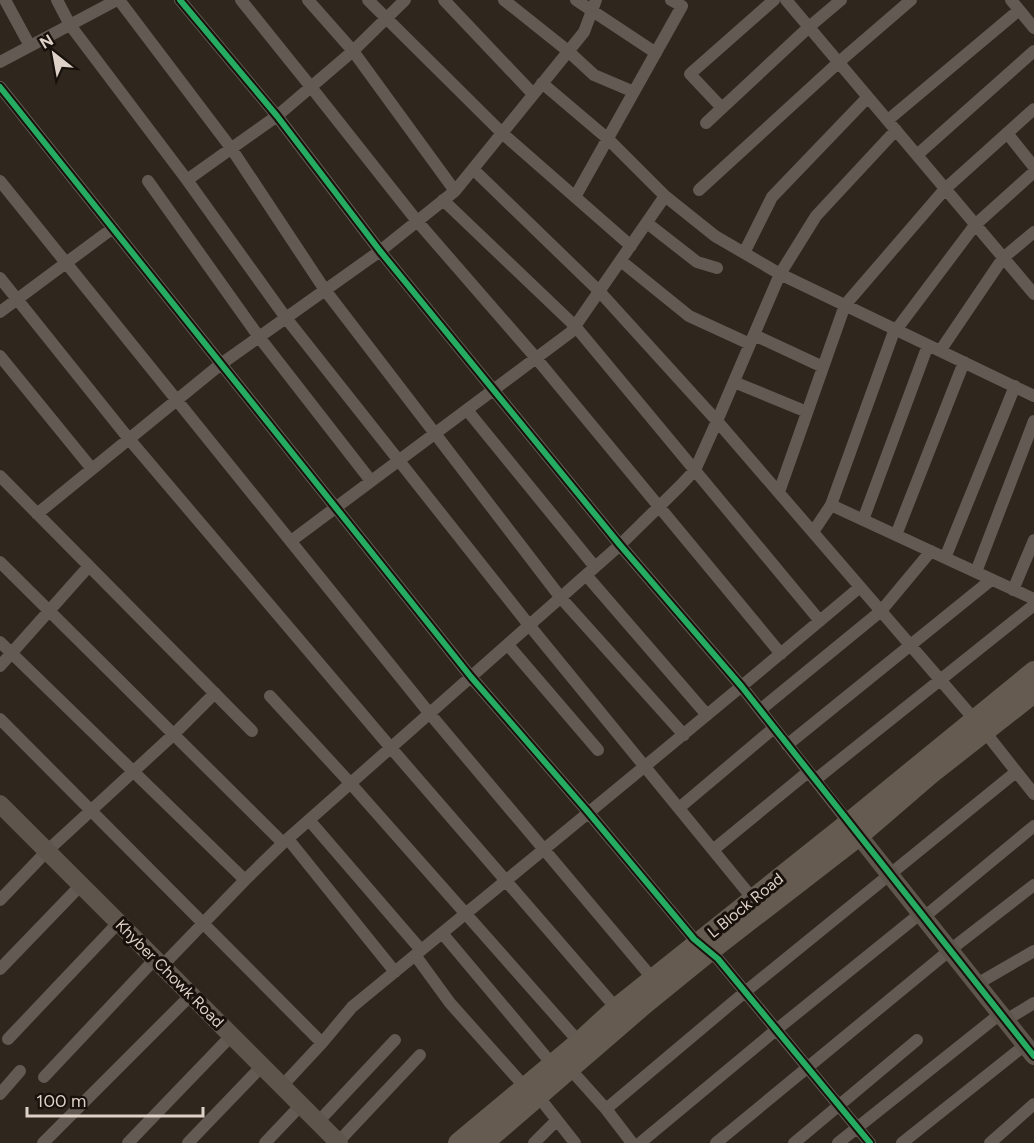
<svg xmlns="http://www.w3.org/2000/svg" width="1034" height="1143" font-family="Figtree,sans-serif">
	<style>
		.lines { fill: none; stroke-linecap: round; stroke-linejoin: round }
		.street { stroke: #625a53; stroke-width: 12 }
		.secondary { stroke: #5e554c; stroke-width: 18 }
		.primary { stroke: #655b51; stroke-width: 20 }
		.cycleway-casing { stroke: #18100a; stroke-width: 10 }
		.cycleway { stroke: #26ab63; stroke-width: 6 }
		.labels { text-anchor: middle; stroke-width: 6; stroke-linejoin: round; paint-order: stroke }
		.street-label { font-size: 16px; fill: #ddd1c8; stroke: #18100a }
	</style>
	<rect width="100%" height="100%" fill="#2f261d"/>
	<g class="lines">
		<path class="street" d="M5,0l25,46
			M57,0l13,25 117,155 99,138 243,307 224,274
			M119,0l112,148 94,142 236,308 123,137
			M180,0l97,116 103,135 240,294 122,142 111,141
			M241,0l70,87 106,134 119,137 245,296
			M308,0l45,51 102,140
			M368,0l134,133 129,113
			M444,0l89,94
			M504,0l64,51 26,24 40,17
			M576,0l80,53
			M786,0l248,294
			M1011,0l23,28
			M0,62l117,-62
			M542,83l66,56 57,57 50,40 65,38 254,122
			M0,87l471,590 117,135 106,127 24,20 152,184
			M722,108l-32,-34 84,-74
			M888,120l131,-110
			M706,123l103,-96 32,-27
			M1007,133l27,34
			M917,155l117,-104
			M473,169l126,122 118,130 257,298
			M187,180l90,-64 76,-65 52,-51
			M0,181l430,533 223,265
			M148,181l111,156 112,144
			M699,190l140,-128 72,-62
			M575,197l107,-191 -11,-6
			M443,200l132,126 245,295
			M647,223l50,39 20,6
			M744,253l28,-56 96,-100
			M621,261l68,55 61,28
			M0,278l129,161 262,309 225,260
			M0,312l113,-84
			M754,335l69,32
			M940,351l63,-93 31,-26
			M0,356l92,113
			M734,382l73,30
			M467,410l128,157
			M0,476l252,255
			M779,492l66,-187 100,-116 89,-80
			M831,505l203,94
			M37,514l184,-150 159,-113 75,-60 129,-159 12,-32
			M863,520l65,-175
			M813,532l18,-27 62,-171 82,-109 59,-53
			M896,535l68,-173
			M291,541l280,-209 94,-136
			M945,558l70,-172
			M0,562l283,281
			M976,572l58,-151
			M586,575l121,140
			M1013,590l21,-50
			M0,642l245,238 38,-37 337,-298 60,-59 15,-16 22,-49 63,-147 36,-58 80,-86
			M508,645l90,105
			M0,666l89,-100
			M270,696l81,88 228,258
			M760,710l121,-99 50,-60
			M0,719l322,324
			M985,732l49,62
			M787,745l204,-165
			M815,780l219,-175
			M679,808l95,-80
			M309,820l112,130
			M288,839l107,133
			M713,850l95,-78
			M0,900l47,-49 126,-116 42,-42
			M924,917l110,-91
			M442,933l110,131
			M415,955l35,48 75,84
			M162,966l83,-86
			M0,969l81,-84
			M977,984l57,-33
			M1006,1020l28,-17
			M8,1039l111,-117
			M571,1070l35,39 26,34
			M44,1077l111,-118
			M282,1086l40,-43 30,-36c170,-140 340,-278 508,-420
			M0,1094l20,-23
			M538,1096l37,47
			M606,1109l139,-117 271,-220
			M318,1122l77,-82
			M338,1142l82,-87
			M43,1143l148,-148
			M128,1143l104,-108
			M188,1143l74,-77
			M265,1143l36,-38
			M534,1143l23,-23
			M640,1143l136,-113 145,-117
			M716,1143l234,-193 84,-65
			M794,1143l123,-103
			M838,1143l162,-129
			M902,1143l123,-98
			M990,1143l44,-39"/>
		<path class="secondary" d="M0,804l339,339
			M859,836l175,220"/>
		<path class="primary" d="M458,1143l121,-101 37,-34 232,-185 186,-152
			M484,1143l161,-139 64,-52 150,-116 72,-62 103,-81"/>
		<defs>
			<path id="cycleway" d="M180,0l97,116 103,135 240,294 122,142 292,369
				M0,87l471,590 117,135 106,127 24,20 152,184"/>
		</defs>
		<use href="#cycleway" class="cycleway-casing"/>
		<use href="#cycleway" class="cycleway"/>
	</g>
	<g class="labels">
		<g class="street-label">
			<text transform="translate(745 905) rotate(-39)" y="6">L Block Road</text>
			<text transform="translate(170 973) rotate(45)" y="6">Khyber Chowk Road</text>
		</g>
	</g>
	<g transform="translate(54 54) rotate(329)" stroke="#18100a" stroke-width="4.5" paint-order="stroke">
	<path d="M0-4.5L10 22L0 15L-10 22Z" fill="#ddd1c8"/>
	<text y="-9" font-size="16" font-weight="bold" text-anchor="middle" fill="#ddd1c8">N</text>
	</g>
	<path d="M27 1107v9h176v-9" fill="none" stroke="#ddd1c8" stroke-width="3"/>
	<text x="36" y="1107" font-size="18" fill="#ddd1c8" stroke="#18100a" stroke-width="4.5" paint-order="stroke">100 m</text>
</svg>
